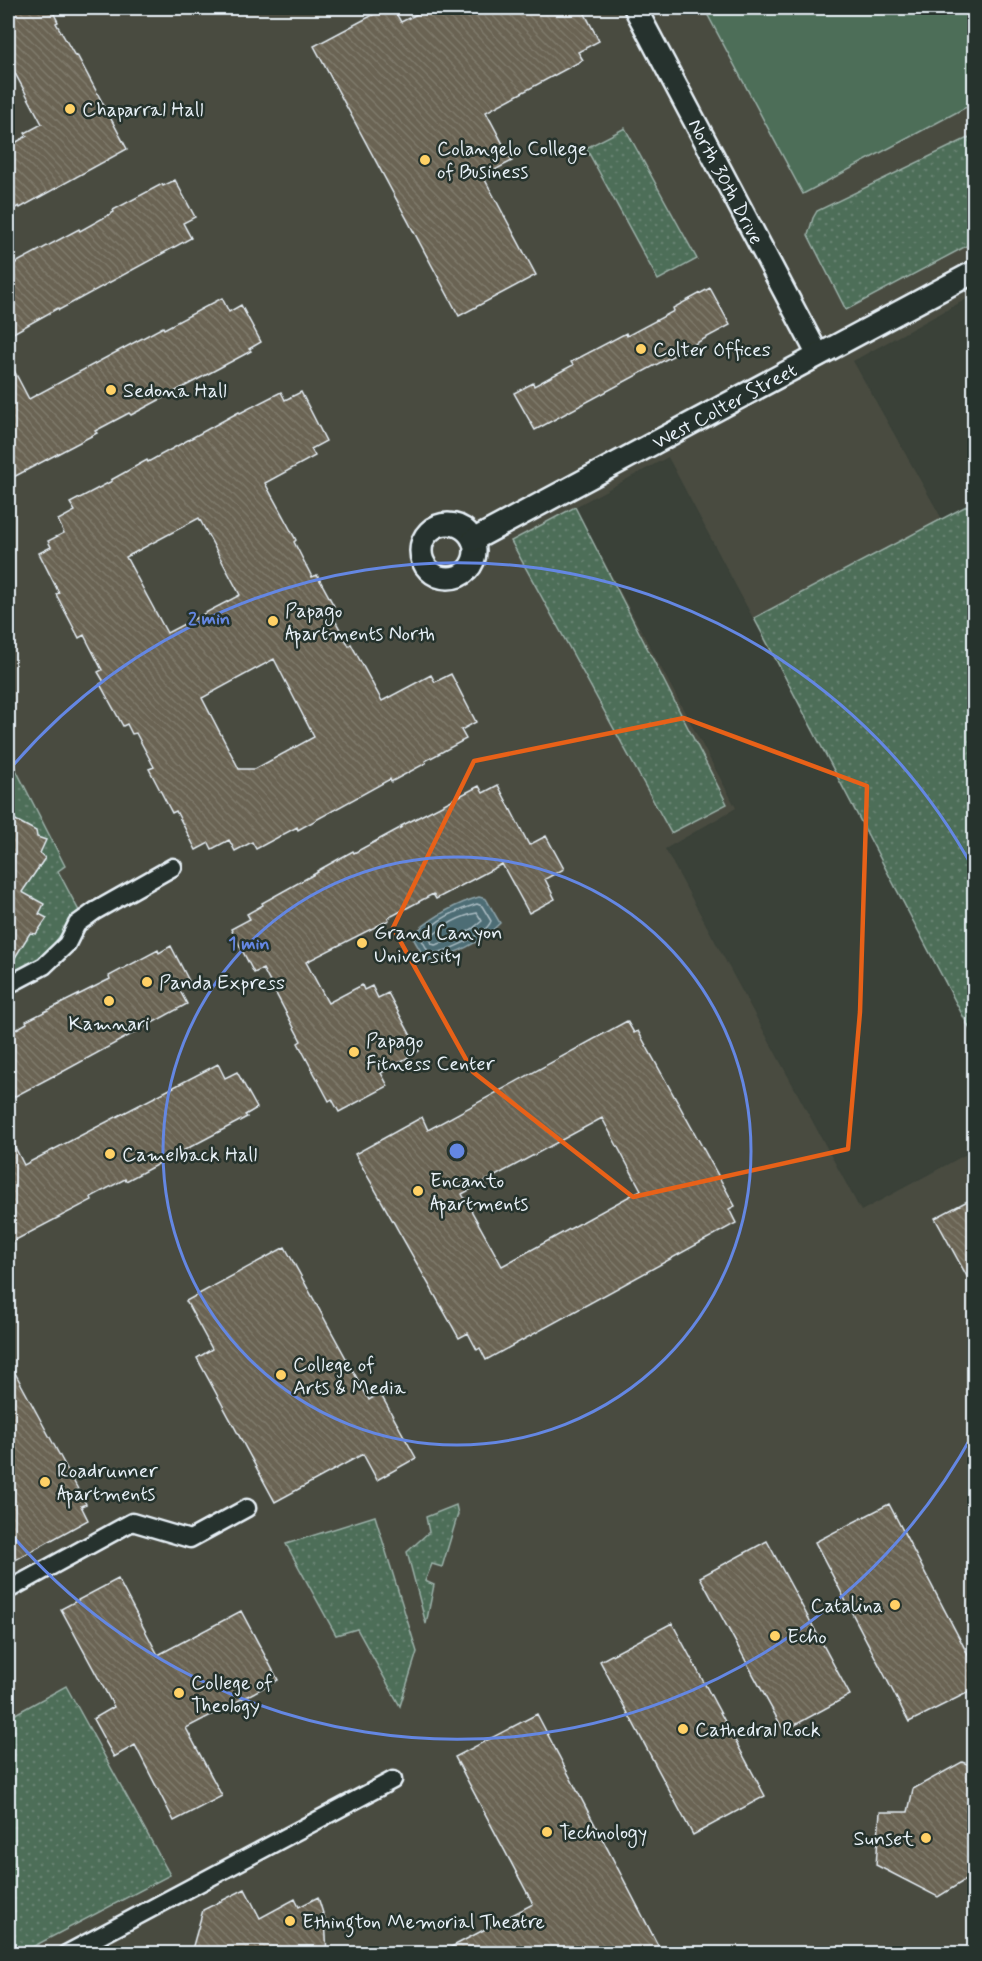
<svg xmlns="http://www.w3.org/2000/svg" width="982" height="1961" font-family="Mynerve,sans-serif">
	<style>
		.built { fill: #484b40 }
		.grass { fill: url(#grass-dots); stroke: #9bb0a8; stroke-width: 1.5 }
		.garden { fill: #4e6e59; stroke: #9bb0a8; stroke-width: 1.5 }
		.water { fill: #4e6d74; stroke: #8ca2a9; stroke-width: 1.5 }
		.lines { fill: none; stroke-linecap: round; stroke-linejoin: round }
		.shore { stroke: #aabcc3; stroke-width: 1.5 }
		.building { fill: url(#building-back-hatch); stroke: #e8f1f8; stroke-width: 1.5; fill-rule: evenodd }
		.pedestrian-casing { stroke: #e8f1f8; stroke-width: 21 }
		.minor-casing { stroke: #e8f1f8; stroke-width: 26 }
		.pedestrian { stroke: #26332d; stroke-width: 16 }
		.minor { stroke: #26332d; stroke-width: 21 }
		.marked { fill: none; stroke: #e86118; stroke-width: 4.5; stroke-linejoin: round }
		.ring { fill: none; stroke: #6487e3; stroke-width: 3 }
		.poi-dot { fill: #ffd166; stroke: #26332d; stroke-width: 2 }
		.labels { text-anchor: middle; stroke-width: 5; stroke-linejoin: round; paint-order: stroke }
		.poi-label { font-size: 20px; fill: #e8f1f8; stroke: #26332d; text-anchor: start }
		.street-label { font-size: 20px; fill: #e8f1f8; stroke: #26332d }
		.centre { fill: #6487e3; stroke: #26332d; stroke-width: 3 }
		.ring-label { font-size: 18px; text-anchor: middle; font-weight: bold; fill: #6487e3; stroke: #26332d; stroke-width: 5; stroke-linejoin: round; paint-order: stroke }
	</style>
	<defs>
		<pattern id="grass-dots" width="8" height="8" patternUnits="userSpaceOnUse" patternTransform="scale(1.5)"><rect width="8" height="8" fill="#4e6e59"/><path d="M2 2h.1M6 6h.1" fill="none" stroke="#688372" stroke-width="1.8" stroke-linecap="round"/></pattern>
		<pattern id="building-back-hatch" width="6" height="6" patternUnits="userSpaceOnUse" patternTransform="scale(1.5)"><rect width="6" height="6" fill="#6a6353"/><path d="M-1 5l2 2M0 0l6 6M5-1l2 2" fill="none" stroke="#7f7a6c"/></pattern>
	</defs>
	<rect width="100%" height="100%" fill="#3a4138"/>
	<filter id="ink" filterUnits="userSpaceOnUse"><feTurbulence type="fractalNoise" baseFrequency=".0167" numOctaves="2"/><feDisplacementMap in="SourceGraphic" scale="12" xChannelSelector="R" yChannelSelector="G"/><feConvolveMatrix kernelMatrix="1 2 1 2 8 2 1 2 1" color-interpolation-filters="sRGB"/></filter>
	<g filter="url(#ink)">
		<path class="built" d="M8,8h966v287l-121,66 89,158 32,-17v535l-306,-580 -93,50 161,301 -71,41 196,362 113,-61v802l-2,2h-964z"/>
		<path class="grass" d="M625,128l72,131 -39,21 -72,-132z
			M974,135v107l-128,68 -38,-75 5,-17 4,-7z
			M974,502v535l-220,-419z
			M575,507l152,297 -56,29 -160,-292z
			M8,754l57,112 -7,5 21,40 -36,47 -35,17z
			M456,1505l2,9 -16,53 -10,-3 -7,17 9,4 -8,39 -19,-72 22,-20 -3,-15z
			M375,1516l42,136 -17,54 -43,-77 -21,6 -50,-91z
			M66,1686l104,189 -149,78h-13v-235z"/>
		<path class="garden" d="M704,8h270v95l-171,91z"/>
		<path class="water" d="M479,897l7,2 14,24c-20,21 -46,31 -73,39l-14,-24 5,-5 -1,-2c19,-16 38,-27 62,-34z"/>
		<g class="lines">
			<path class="shore" d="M477,904l5,2 9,15c-5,14 -47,33 -62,32l-7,-13c7,-19 36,-30 55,-36z
				M477,913l5,8c-13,12 -30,20 -47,24l-3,-1 -2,-6c13,-12 30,-22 47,-25z"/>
		</g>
		<path class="building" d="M8,8h43l7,14 -2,1 19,33 2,-1 50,94 -107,59 -1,-2 -11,6v-65l19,-11 -2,-3 17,-9 -34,-64z
			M386,8h7l8,14 28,-14h153l17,33 -21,11 5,8 -97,52 26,49 -29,15 53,99 -77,41 -145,-270z
			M175,180l20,37 -12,6 8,15 -132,72 -1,-2 -50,28v-69l71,-38 1,2 34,-19 -1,-2 49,-26 1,2z
			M710,288l20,37 -195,105 -21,-37 19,-10 1,3 39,-21 -2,-3 55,-29 1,3 47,-25 -1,-3z
			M222,298l7,14 12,-7 20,37 -12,7 2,2 -120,64 -2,-2 -34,18 2,2 -89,47v-121l21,40 134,-72 1,2z
			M281,392l4,8 16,-8 25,49 -15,8 4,7 -50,27 31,57 -2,2 18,35 5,-2 17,31 -5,3 20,37 2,-2 31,57 49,-26 4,7 16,-8 25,48 -15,8 5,9 -41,22 1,2 -35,19 -1,-3 -92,51 -1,-3 -41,22 -4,-7 -17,9 -6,-11 -17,9 -3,-6 -13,7 -20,-39 -4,2 -23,-44 5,-2 -18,-34 -4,1 -5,-10 -4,2 -23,-42 4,-2 -6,-10 4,-2 -18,-35 -5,3 -23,-44 3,-1 -20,-40 12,-6 -3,-6 16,-8 -6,-13 17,-9 -5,-8 42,-22 -1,-1 36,-20 1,2 91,-50 1,1zM199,518l41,77 -73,38 -41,-76zM274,659l40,78 -59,32h-16l-37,-71z
			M498,785l31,60 17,-9 18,33 -19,10 10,20 -26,14 -27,-49 -66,35 -3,-5 -45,24 1,2 -83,42 22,41 34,-18 2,5 8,-4 6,12 10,-5 31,58 -38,22 7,13 -49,26 -7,-13 -3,2 -31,-58 3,-2 -38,-72 -9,4 -23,-44 19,-10 -3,-5 16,-9 -1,-2 56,-31 -1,-1 36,-20 1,2 48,-26 -1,-1 78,-40 4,7z
			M8,816l28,15 1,6 9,3 -6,13 5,5 -23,34 22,12 -5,10 8,4 -11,16 -6,-1 -22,36z
			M171,946l19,37 -11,6 8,15 -132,72v-1l-47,25v-66l19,-11 -1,-2 84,-42 -1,-3 49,-26 1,3z
			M627,1021l7,12 4,-2 97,175 -6,3 7,14 -250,137 -6,-12 -3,2 -9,-17 -9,5 -104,-184 67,-37 6,13zM602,1118l39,72 -139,76 -40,-72z
			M218,1064l7,14 12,-6 20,36 -12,7 2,2 -121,64 -1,-2 -34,18 1,3 -84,44v-111l16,32z
			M975,1197v94l-40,-73z
			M285,1247l84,153 11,-7 36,65 -39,22 -14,-26 -88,48 -78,-144 15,-9 -26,-48z
			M8,1360l78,144 -5,2 7,14 -80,44z
			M889,1504l86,164v21l-66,33 -94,-180z
			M767,1541l83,154 -66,36 -84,-154z
			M118,1579l40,76 83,-44 37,69 -92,48 36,68 -48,25 -39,-76 -21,12 -21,-38 21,-12 -53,-98z
			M672,1623l93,173 -72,39 -93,-174z
			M537,1714l125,239h-222l93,-49 -78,-147z
			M962,1762l13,5v107l-37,23 -62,-32 4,-53h28l5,-23z
			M245,1889l15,29 35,-19 4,8 19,-10 7,23 2,33h-136l12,-43z"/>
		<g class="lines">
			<defs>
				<path id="pedestrian" d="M8,985l36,-19 23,-22 10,-20 18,-13 78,-44
					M8,1590l124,-68 58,17 57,-31
					M66,1954l327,-174"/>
				<g id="minor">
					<path id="s1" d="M635,8l183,347"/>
					<circle cx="448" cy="551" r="27"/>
					<path id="s2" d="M473,540l501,-268"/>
				</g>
			</defs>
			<use href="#pedestrian" class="pedestrian-casing"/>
			<use href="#minor" class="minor-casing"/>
			<use href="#pedestrian" class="pedestrian"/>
			<use href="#minor" class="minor"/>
		</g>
	</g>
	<path class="marked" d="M684,718l183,68 -7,226 -12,137 -215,48 -160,-125 -80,-144 81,-167z"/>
	<g class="ring">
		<circle cx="457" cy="1151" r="294"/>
		<path d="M974 1432A588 588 0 0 1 10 1533M10 769A588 588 0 0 1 974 870"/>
	</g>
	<g class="poi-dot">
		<circle cx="70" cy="109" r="6"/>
		<circle cx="425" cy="160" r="6"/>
		<circle cx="641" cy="349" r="6"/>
		<circle cx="111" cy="390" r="6"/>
		<circle cx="273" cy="621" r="6"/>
		<circle cx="362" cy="943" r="6"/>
		<circle cx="147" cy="982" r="6"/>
		<circle cx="109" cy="1001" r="6"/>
		<circle cx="354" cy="1052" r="6"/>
		<circle cx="110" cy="1154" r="6"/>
		<circle cx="418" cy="1191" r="6"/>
		<circle cx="281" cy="1375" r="6"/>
		<circle cx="45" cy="1482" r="6"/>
		<circle cx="895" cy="1605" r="6"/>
		<circle cx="775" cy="1636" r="6"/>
		<circle cx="179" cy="1693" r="6"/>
		<circle cx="683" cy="1729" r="6"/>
		<circle cx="547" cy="1832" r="6"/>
		<circle cx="926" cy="1838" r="6"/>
		<circle cx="290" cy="1921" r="6"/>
	</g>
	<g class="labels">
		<g class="poi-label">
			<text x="82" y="116">Chaparral Hall</text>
			<text x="437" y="155">Colangelo College<tspan x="437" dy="23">of Business</tspan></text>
			<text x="653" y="356">Colter Offices</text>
			<text x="123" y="397">Sedona Hall</text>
			<text x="285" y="617">Papago<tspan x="285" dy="23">Apartments North</tspan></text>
			<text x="374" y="939">Grand Canyon<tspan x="374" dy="23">University</tspan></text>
			<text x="159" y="989">Panda Express</text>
			<text x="109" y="1030" text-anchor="middle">Kamnari</text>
			<text x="366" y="1047">Papago<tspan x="366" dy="23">Fitness Center</tspan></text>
			<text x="122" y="1161">Camelback Hall</text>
			<text x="430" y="1187">Encanto<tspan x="430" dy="23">Apartments</tspan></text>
			<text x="293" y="1371">College of<tspan x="293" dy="23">Arts &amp; Media</tspan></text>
			<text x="57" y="1477">Roadrunner<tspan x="57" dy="23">Apartments</tspan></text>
			<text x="883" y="1612" text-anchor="end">Catalina</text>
			<text x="787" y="1643">Echo</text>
			<text x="191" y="1689">College of<tspan x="191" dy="23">Theology</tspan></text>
			<text x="695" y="1736">Cathedral Rock</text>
			<text x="559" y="1839">Technology</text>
			<text x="914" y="1845" text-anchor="end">Sunset</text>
			<text x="302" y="1928">Ethington Memorial Theatre</text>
		</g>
		<g class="street-label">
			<text dy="7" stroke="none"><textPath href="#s1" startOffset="196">North 30th Drive</textPath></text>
			<text dy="7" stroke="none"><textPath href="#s2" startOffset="285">West Colter Street</textPath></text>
		</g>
	</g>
	<circle cx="457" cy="1151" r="9" class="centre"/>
	<g class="ring-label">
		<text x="209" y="624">2 min</text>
		<text x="249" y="949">1 min</text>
	</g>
	<rect width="982" height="1961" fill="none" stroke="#26332d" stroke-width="30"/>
	<rect x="15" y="15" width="952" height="1931" fill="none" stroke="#e8f1f8" stroke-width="2" filter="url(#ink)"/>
</svg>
